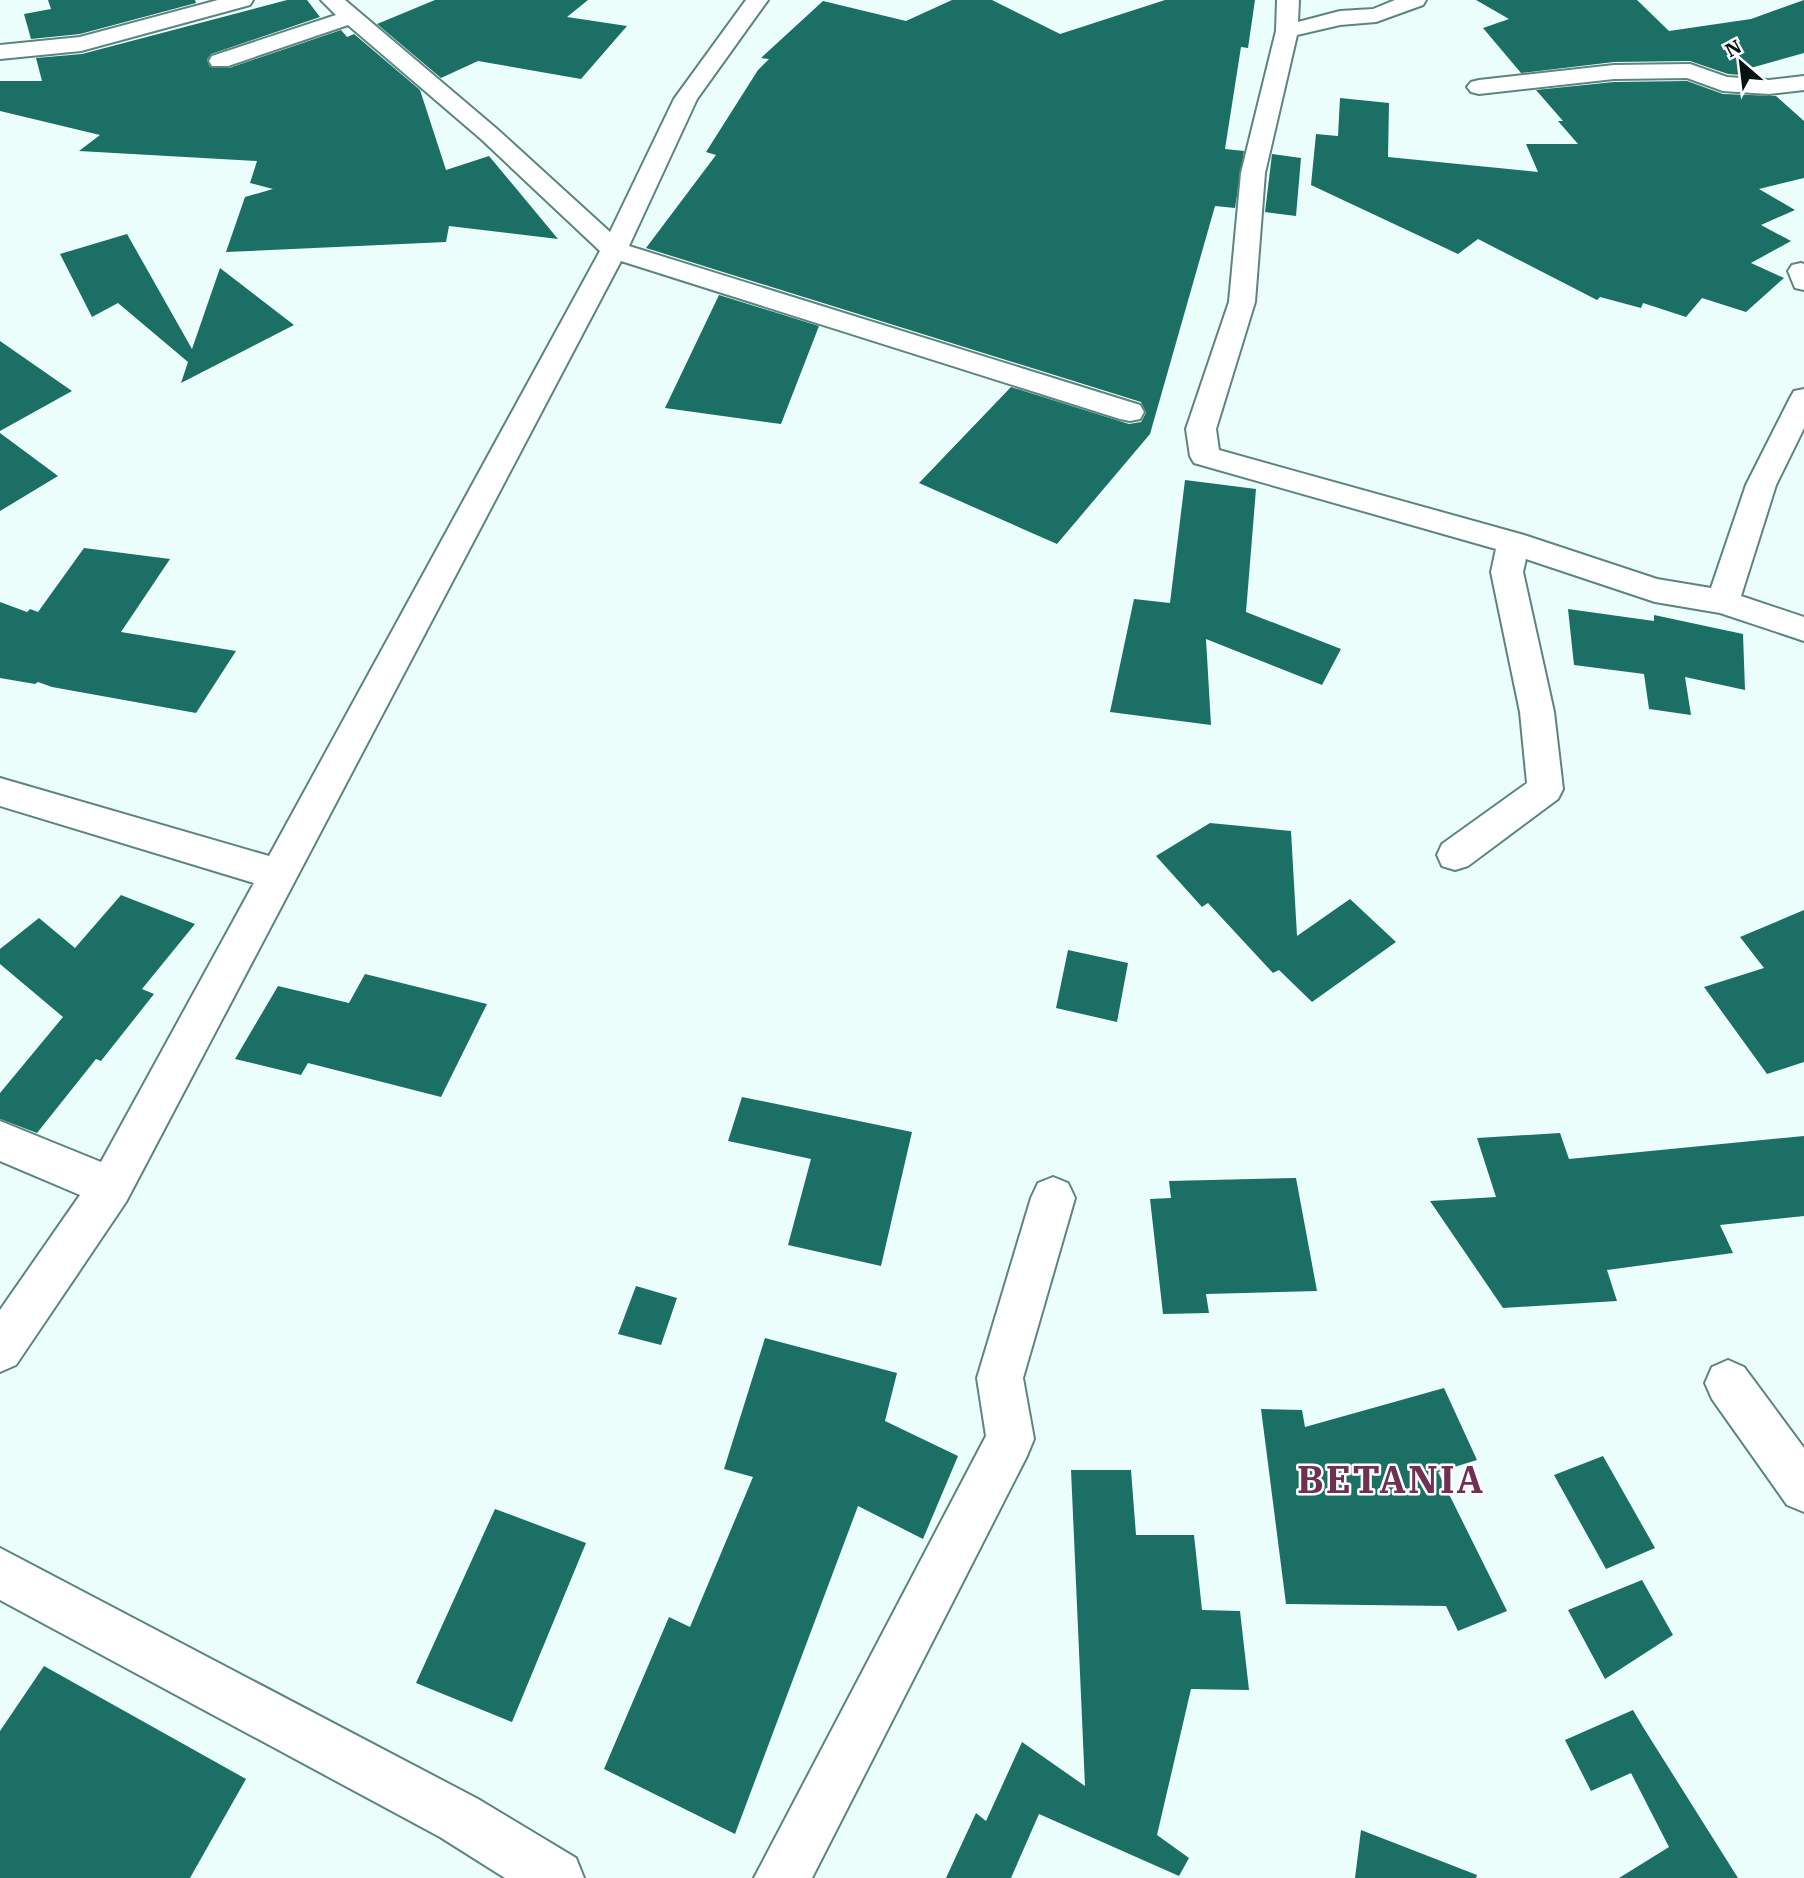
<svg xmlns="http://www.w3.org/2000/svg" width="1804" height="1878" font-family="'IBM Plex Serif',serif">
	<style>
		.building { fill: #1c6f65 }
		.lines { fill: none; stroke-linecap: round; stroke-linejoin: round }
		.minor-casing { stroke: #5b857e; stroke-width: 4 }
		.minor { fill: #fff; fill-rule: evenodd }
		.labels { text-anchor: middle; stroke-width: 5; stroke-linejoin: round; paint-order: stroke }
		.near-district-label { font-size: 38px; font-weight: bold; letter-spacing: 2px; fill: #6f3054; stroke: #fff }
	</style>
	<rect width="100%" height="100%" fill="#ecfefb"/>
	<path class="building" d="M48,0h147l1,3 -116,31 -49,5 -7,-25 27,-5z
		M287,0h20l13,17 -109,37 -4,6 3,7 19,1 112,-38 6,7 7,-3 66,56 26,80 43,-14 69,83 -109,-13 -3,16 -220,10 19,-55 28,-8 -23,-6 7,-22 -178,-10 21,-16 -100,-24v-30h42l-6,-23 46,-4z
		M435,0h153l-21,17 60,9 -46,53 -103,-18 -37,17 -64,-54z
		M952,0h40l68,34 105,-34h90l-7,48 -7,-1 -16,102 19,2 -9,57 -20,-2 -65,228 -93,110 -138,-61 92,-96 118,37 12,-2 5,-9 -5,-11 -495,-154 70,-93 -10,-3 52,-82 11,-11 -8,-1 62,-57 83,20z
		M1476,0h161l32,31 82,-12 53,-19v53l-57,16 8,7 -27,-2 -38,-13 -76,1 -93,11 -38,-45 26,-9z
		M1687,81l36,13 53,2 28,25v57l-45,11 36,21 -34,15 30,16 -40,22 33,15 -38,34 -44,-14 -16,19 -43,-14 -2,5 -41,-11 -3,3 -119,-61 -20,15 -147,-69 5,-51 22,2 2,-38 49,5 -1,54 150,15 -12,-28h52l-20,-23h5l-27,-31 78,-8z
		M1272,154l29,4 -5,58 -31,-4z
		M127,234l65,115 28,-81 74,57 -113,58 7,-21 -70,-59 -26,14 -32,-63z
		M719,295l100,31 -38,98 -116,-16z
		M0,341l72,50 -72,40z
		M0,433l58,43 -58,35z
		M1185,480l71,9 -10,123 95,37 -19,36 -116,-46 5,86 -101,-13 24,-113 36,4z
		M84,548l86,11 -49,73 115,19 -40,62 -144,-26 -14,-5 -3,2 -35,-6v-76l27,10 3,-3 8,3z
		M1568,609l86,12v-6l89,19 2,56 -60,-13 6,38 -42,-6 -5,-35 -70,-9z
		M1210,823l81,8 6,105 53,-37 46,43 -84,60 -33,-32 -6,3 -65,-70 -6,4 -46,-51z
		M121,895l74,29 -53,65 12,5 -53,67 -5,-2 -59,74 -37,-14v-26l63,-76 -63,-53v-15l39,-31 36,30z
		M1804,910v152l-37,12 -63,-87 60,-19 -24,-31z
		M1068,950l60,13 -11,59 -61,-14z
		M365,974l122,30 -46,93 -133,-34 -7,12 -66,-16 43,-73 71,17z
		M742,1097l170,35 -31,134 -93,-21 23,-86 -83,-18z
		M1560,1133l9,26 235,-23v80l-84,9 13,28 -126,17 10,31 -114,7 -73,-107 66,-4 -19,-59z
		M1296,1178l21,113 -111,3 3,19 -46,1 -13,-115 21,-1 -2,-17z
		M636,1286l41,12 -16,47 -43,-11z
		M765,1338l132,35 -12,48 73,35 -35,83 -65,-33 -123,328 -131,-65 65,-152 21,10 63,-150 -29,-8z
		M1444,1388l33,72 -39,12 69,139 -49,20 -12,-25 -160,-2 -25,-195 41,1 3,17z
		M1603,1456l52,92 -49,21 -52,-94z
		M1071,1470h60l5,65h58l8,75 38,1 9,79 -58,-1 -34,146 32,23 -10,18 -140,-62 -28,64h-65l30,-65 10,8 36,-79 63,44z
		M495,1509l91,34 -74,179 -96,-39z
		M1642,1580l31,55 -68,44 -37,-69z
		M44,1666l202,113 -56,99h-190v-147z
		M1633,1710l10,17 95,151h-119l50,-31 -38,-74 -40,18 -26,-51z
		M1361,1830l116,45 -1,3h-121z"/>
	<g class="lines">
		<defs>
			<path id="minor" d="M218,0h35l-3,5 -169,46 -81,8v-14l80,-8z
				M321,0h24l152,129 113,103 64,-133 72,-99h22l-71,99 -68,147 511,159 4,7 -4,7 -10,2 -10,-2 -499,-158 -495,941 -110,163 -16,7v-62l80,-115 -80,-34v-40l101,41 153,-279 -254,-77v-28l269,78 331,-605 -119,-112 -133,-114 -120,41h-16l-3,-5 3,-5 124,-41z
				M1277,0h22l-1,22 42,-11 33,-2 22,-9h31l-3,5 -47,17 -36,3 -43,10 -32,138 -10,129 -39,127 3,21 305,85 133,44 54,9 35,-103 44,-87 4,-7 10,-2v39l-28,57 -35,111 63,21v24l-84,-28 -65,-11 -129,-43 -3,13 31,140 9,77 -5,10 -90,67 -13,4 -13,-4 -5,-11 5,-11 85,-61 -7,-71 -29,-140 5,-23 -302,-86 -4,-7 -4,-27 43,-127 12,-129 35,-142z
				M1690,64l37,13 42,3 35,-4v14l-35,4 -46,-3 -36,-13 -73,1 -135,15 -8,-2 -4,-5 4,-5 8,-2 135,-15z
				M1801,263l3,1v26l-9,-2 -7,-17 4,-6z
				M1053,1177l15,6 7,15 -52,180 11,61 -7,17 -215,422h-58l232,-442 -9,-58 54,-180 7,-15z
				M1728,1360l16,7 60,81v64l-17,-7 -75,-106 -7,-16 7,-16z
				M0,1548l478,251 98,59 8,20h-79l-65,-41 -440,-237z"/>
		</defs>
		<use href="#minor" class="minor-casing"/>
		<use href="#minor" class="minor"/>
	</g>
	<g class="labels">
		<g class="near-district-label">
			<text x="1391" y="1493">BETANIA</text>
		</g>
	</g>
	<g transform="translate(1741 63) rotate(332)" stroke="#ffffff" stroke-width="5" paint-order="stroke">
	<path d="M0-5L12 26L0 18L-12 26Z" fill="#041412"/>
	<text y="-10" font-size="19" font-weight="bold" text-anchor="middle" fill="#041412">N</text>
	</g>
</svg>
